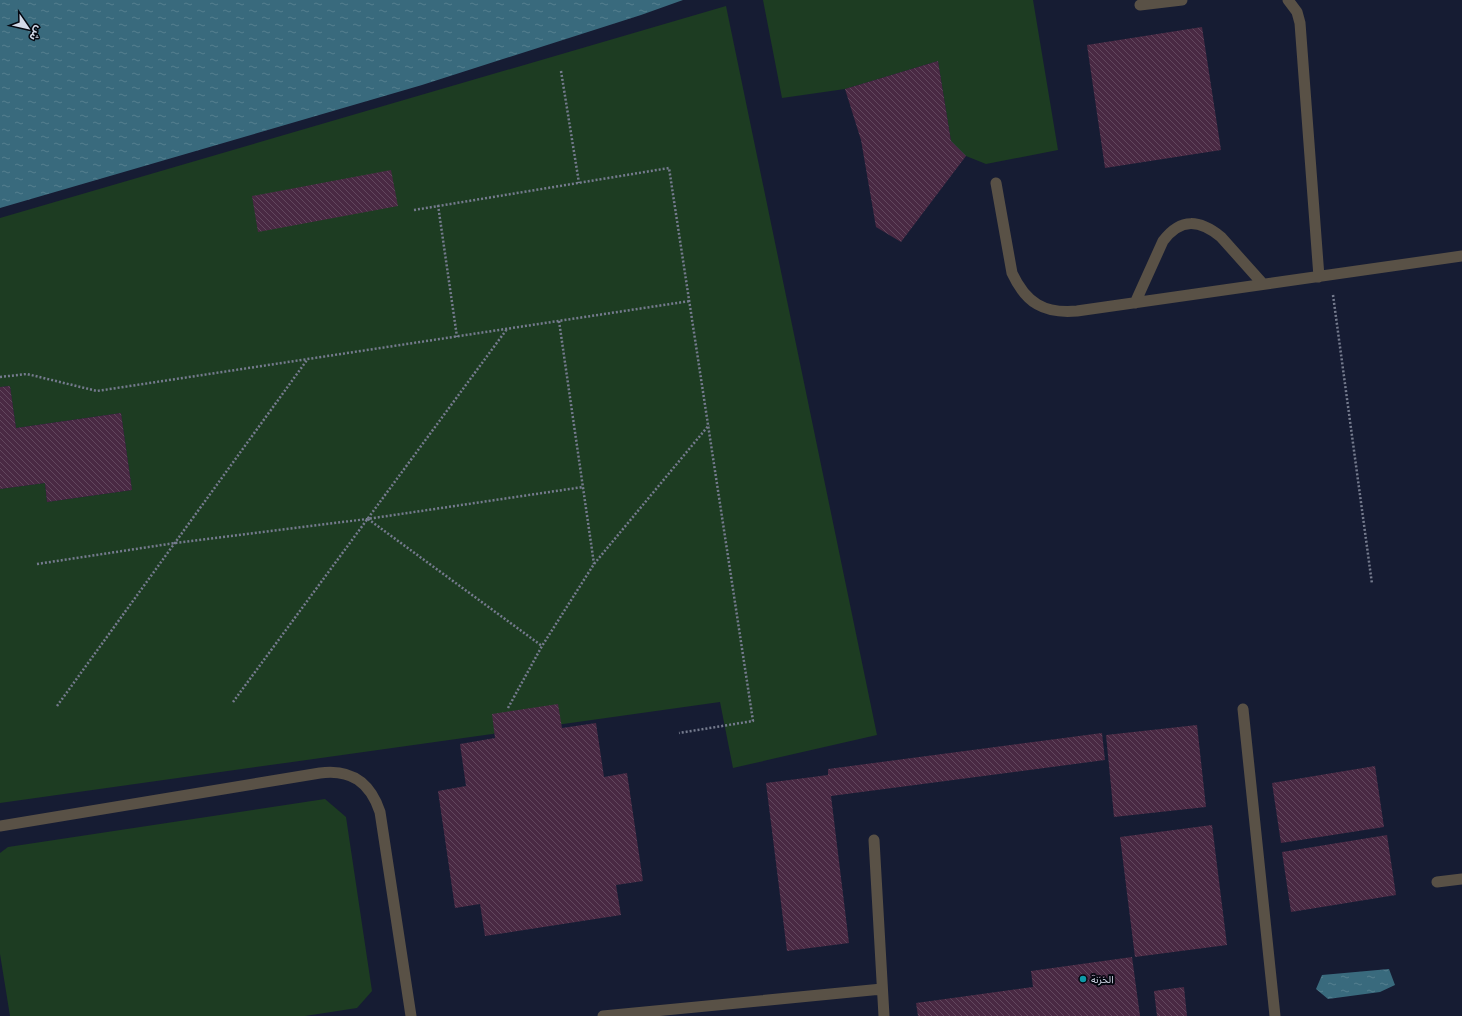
<svg xmlns="http://www.w3.org/2000/svg" width="1462" height="1016" font-family="Manrope,'Noto Sans Arabic',sans-serif">
	<style>
		.green { fill: #1d3c22 }
		.water { fill: url(#water-ripples) }
		.building { fill: url(#building-back-hatch) }
		.lines { fill: none; stroke-linecap: round; stroke-linejoin: round }
		.path { stroke: #757b8e; stroke-width: 2.5; stroke-dasharray: 2 2; stroke-linecap: butt }
		.service { stroke: #595146; stroke-width: 11 }
		.culture-dot { fill: #0f9aa8; stroke: #050811; stroke-width: 1.5 }
		.labels { text-anchor: middle; stroke-width: 4; stroke-linejoin: round; paint-order: stroke }
		.poi-label { font-size: 10px; fill: #d4dae9; stroke: #050811; text-anchor: start }
	</style>
	<defs>
		<pattern id="water-ripples" width="26" height="14" patternUnits="userSpaceOnUse"><rect width="26" height="14" fill="#396a7d"/><path d="M2 4q2-2 4 0t4 0M15 11q2-2 4 0t4 0" fill="none" stroke="#557f8f"/></pattern>
		<pattern id="building-back-hatch" width="6" height="6" patternUnits="userSpaceOnUse"><rect width="6" height="6" fill="#492943"/><path d="M-1 5l2 2M0 0l6 6M5-1l2 2" fill="none" stroke="#62475e"/></pattern>
	</defs>
	<rect width="100%" height="100%" fill="#161c33"/>
	<path class="green" d="M763,0h270l25,150 -72,14 -20,-8 -15,-15 -13,-80 -93,28 -63,9z
		M726,6l151,729 -144,33 -13,-66 -720,101v-314l45,-6 2,19 85,-12 -11,-77 -105,15 -6,-42 -10,1v-169z
		M325,799l21,18 26,174 -15,17 -52,8h-295l-10,-62v-101l8,-6z"/>
	<path class="water" d="M0,0h683l-42,15 -219,70 -422,123z
		M1389,969l6,16 -15,7 -52,7 -12,-10 6,-14z"/>
	<path class="building" d="M1202,27l19,123 -116,18 -18,-123z
		M938,61l13,80 15,15 -65,86 -25,-15 -15,-87 -16,-51z
		M391,170l7,36 -140,26 -6,-36z
		M10,386l6,42 105,-15 11,77 -85,12 -2,-19 -45,6v-102z
		M558,704l4,24 34,-5 8,54 23,-4 16,108 -27,4 5,30 -136,21 -5,-32 -25,4 -17,-117 28,-5 -6,-42 35,-6 -3,-24z
		M1197,725l9,82 -92,10 -8,-82z
		M1102,733l3,27 -274,36 18,147 -62,8 -21,-168 62,-8v-6z
		M1375,766l9,61 -103,16 -9,-60z
		M1212,825l15,120 -92,12 -15,-120z
		M1387,835l9,60 -105,17 -9,-60z
		M1132,957l8,59h-222l-2,-13 117,-16 -2,-16z
		M1184,987l3,29h-30l-3,-25z"/>
	<g class="lines">
		<path class="path" d="M561,71l18,112
			M438,205l19,132
			M414,210l255,-42 84,553 -74,12
			M1333,295l39,289
			M559,321l35,243
			M0,377l27,-3 70,17 593,-90
			M368,519l174,127
			M37,564l138,-21 192,-24 216,-32
			M233,702l274,-373
			M57,706l250,-346
			M508,708l34,-62 52,-82 115,-139"/>
		<path class="service" d="M1288,0l9,12 3,11 19,254
			M1140,5l42,-5
			M996,183l16,90c14,30 32,41 65,38l385,-55
			M1135,303l28,-62c18,-24 37,-21 58,-4l42,47
			M1243,709l32,307
			M0,826l320,-53c31,-4 50,9 60,39l31,204
			M874,840l10,176
			M1437,882l25,-3
			M603,1016l279,-27"/>
	</g>
	<circle class="culture-dot" cx="1083" cy="979" r="4"/>
	<g class="labels">
		<g class="poi-label">
			<text x="1091" y="983">الخزنة</text>
		</g>
	</g>
	<g transform="translate(28 28) rotate(124)" stroke="#050811" stroke-width="3" paint-order="stroke">
	<path d="M0-3L7 15L0 10L-7 15Z" fill="#d4dae9"/>
	<text y="-6" font-size="11" font-weight="bold" text-anchor="middle" fill="#d4dae9">ش</text>
	</g>
</svg>
